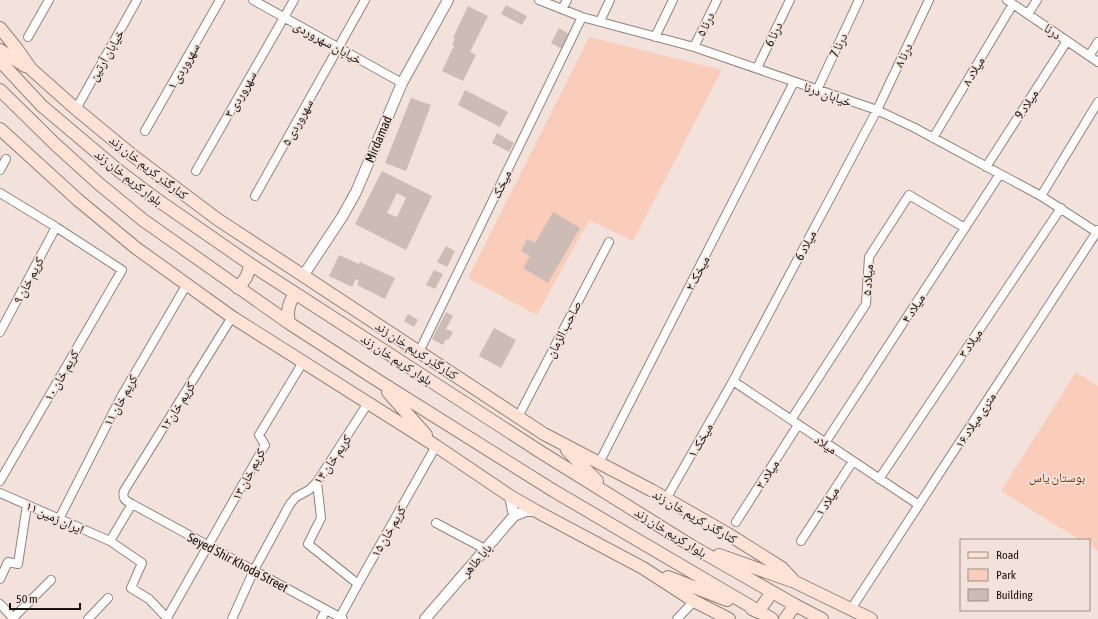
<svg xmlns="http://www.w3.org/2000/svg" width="1098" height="619" font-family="'Asap Condensed','Noto Naskh Arabic',sans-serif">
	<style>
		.green { fill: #facdba }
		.building { fill: #ccbcb5; fill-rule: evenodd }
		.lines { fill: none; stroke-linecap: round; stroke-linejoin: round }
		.minor-casing { stroke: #92837d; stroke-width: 10 }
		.tertiary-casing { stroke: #92837d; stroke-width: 12 }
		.secondary-casing { stroke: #92837d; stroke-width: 14 }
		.minor { stroke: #fff; stroke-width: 8 }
		.tertiary { stroke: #fff; stroke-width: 10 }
		.secondary { stroke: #fee2d6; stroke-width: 12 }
		.labels { text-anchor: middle; stroke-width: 3.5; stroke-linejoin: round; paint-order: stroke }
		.street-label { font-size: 13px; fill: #181210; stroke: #f2e2db }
		.park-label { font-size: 13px; fill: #853301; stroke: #f2e2db }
	</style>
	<rect width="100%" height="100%" fill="#f2e2db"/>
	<path class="green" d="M589,37l133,33 -89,171 -44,-21 -52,95 -69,-37z
		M1076,372l22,14v165l-9,-6v-5h-9l-79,-49z"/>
	<path class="building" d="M506,5l21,11 -5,9 -21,-11z
		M468,6l20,10 -18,36 6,3 -13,26 -21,-10 12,-25 -2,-1 3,-6 -2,-1z
		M559,28l10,6 -7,15 -11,-6z
		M465,90l43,22 -8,15 -42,-22z
		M411,98l20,7 -25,66 -21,-8z
		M497,133l17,10 -5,9 -17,-9z
		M382,171l50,25 -26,54 -51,-26zM397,193l9,5 -9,19 -10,-4z
		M553,212l27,16 -32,55 -25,-15 7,-12 -9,-5 6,-12 8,4z
		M446,246l9,5 -8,16 -10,-5z
		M339,255l20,9 1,-2 35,16 -10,21 -28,-14 2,-4 -3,-2 -4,8 -23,-11z
		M434,270l9,4 -8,15 -9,-4z
		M446,312l7,4 -7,13 7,3 -5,8 -2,-1 -3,6 -11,-6z
		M408,314l10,6 -4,7 -10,-6z
		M494,328l22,12 -15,28 -22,-12z"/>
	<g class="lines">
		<defs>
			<path id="minor" d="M253,0l149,83
				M539,0l43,17 112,30 183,63 38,18 126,68 57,37
				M1007,0l91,62
				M562,9l5,-9
				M1028,14l9,-14
				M600,21l10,-21
				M28,37l21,-37
				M655,37l18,-37
				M694,47l23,-47
				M1089,56l9,-14
				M757,68l33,-68
				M817,90l42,-90
				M76,109l61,-109
				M145,131l75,-131
				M933,138l80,-134
				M986,167l81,-126
				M0,170l6,-11
				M196,171l98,-171
				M0,193l56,34 66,43 -122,211
				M255,196l110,-196
				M1041,196l57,-94
				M232,317l-108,174c-2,8 1,9 8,13l211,115
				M0,332l56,-105
				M419,352l163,-335
				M733,381l186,124
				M518,417l91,-175
				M791,420l75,-116 3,-47 40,-62 56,33
				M825,443l175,-269
				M599,463l195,-381
				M879,479l182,-271
				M317,482l4,36 -13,26 50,40
				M0,493l110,48 32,22 -11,25 18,11 18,19 98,-173 -6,-10 44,-73
				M666,499l67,-118 144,-271 52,-110
				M59,519l62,-122 66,-113
				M736,522l62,-97
				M436,523l49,26
				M110,541l22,-37
				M801,541l52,-80
				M0,579l8,-17 10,2 9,-59
				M0,604l14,15
				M851,609l247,-379
				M340,617l18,-33 78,-138
				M13,618l38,-38
				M88,619l20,-21
				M232,619l22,-49 36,-66 6,-7 13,-7 8,-8 51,-79
				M321,619l5,-9
				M677,619l17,-18"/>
			<path id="tertiary" d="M303,276l39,-59 14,-25 46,-109 46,-83
				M510,496l4,20
				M425,619l89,-103 12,-5h10"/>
			<path id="secondary" d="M0,28l17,21 14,20 45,40 56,46 85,64 327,215 107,56 77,44 54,34 13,14 76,37
				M0,50l25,16
				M0,61l42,45 77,65 40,30 91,63 289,187 151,94 105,60 27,14
				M0,90l55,54 43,39 45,37 146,103 88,57 177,111 218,128
				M0,129l78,71 58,48 96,69 204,129 74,50 26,15 107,57 51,33 35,18
				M238,288c7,-8 11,-14 12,-24
				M289,323c-2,-9 -1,-18 4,-26l5,-2
				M388,392l38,43
				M567,450l30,31
				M719,555l73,26
				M668,577l59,23
				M752,609l6,3 14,-20
				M785,619l10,-14"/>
		</defs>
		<use href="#minor" class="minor-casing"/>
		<use href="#tertiary" class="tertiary-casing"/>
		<use href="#secondary" class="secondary-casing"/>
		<use href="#minor" class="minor"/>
		<use href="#tertiary" class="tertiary"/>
		<use href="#secondary" class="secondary"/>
	</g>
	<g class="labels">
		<g class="street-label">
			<text transform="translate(705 24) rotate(-64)" y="5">درنا ۵</text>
			<text transform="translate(1053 31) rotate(35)" y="5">درنا</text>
			<text transform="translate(773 34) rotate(-65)" y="5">درنا 6</text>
			<text transform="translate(328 42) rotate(29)" y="5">خیابان سهروردی</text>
			<text transform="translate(838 45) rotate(-65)" y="5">درنا 7</text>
			<text transform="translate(106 55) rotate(-60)" y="5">خیابان آرتین</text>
			<text transform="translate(903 55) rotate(-64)" y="5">درنا ۸</text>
			<text transform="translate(183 66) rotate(-60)" y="5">سهروردی ۱</text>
			<text transform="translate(973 71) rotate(-59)" y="5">میلاد ۸</text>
			<text transform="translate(240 94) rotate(-60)" y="5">سهروردی ۳</text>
			<text transform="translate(828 94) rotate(19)" y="5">خیابان درنا</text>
			<text transform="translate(1026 104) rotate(-57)" y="5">میلاد 9</text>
			<text transform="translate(297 122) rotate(-61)" y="5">سهروردی ۵</text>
			<text transform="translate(378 139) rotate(-67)" y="5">Mirdamad</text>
			<text transform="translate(149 167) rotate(38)" y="5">کنارگذر کریم خان زند</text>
			<text transform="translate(129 177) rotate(38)" y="5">بلوار کریم خان زند</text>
			<text transform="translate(501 184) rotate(-64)" y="5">میخک</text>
			<text transform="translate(805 245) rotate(-62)" y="5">میلاد 6</text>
			<text transform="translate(697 273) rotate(-63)" y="5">میخک ۲</text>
			<text transform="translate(28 280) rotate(-62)" y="5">کریم خان ۹</text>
			<text transform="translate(867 280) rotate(-86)" y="5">میلاد ۵</text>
			<text transform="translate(913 308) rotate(-57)" y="5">میلاد ۴</text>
			<text transform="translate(563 329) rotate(-63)" y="5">صاحب الزمان</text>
			<text transform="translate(970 343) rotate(-56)" y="5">میلاد ۳</text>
			<text transform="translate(417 350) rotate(33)" y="5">کنارگذر کریم خان زند</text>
			<text transform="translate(397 359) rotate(33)" y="5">بلوار کریم خان زند</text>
			<text transform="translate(61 375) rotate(-60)" y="5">کریم خان ۱۰</text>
			<text transform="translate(120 400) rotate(-61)" y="5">کریم خان ۱۱</text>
			<text transform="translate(177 406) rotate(-58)" y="5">کریم خان۱۲</text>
			<text transform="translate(975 420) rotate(-57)" y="5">۱۶ متری میلاد</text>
			<text transform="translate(700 440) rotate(-60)" y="5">میخک ۱</text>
			<text transform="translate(826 444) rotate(34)" y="5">میلاد</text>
			<text transform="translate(332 459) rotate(-56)" y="5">کریم خان ۱۴</text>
			<text transform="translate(248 474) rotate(-62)" y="5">کریم خان ۱۳</text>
			<text transform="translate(767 474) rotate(-57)" y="5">میلاد ۲</text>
			<text transform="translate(827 501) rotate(-57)" y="5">میلاد ۱</text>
			<text transform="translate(695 516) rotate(30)" y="5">کنارگذر کریم خان زند</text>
			<text transform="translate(55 517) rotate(24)" y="5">ایران زمین ۱۱</text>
			<text transform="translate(388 531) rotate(-60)" y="5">کریم خان ۱۵</text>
			<text transform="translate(671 532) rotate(32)" y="5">بلوار کریم خان زند</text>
			<text transform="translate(476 560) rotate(-49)" y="5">بابا طاهر</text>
			<text transform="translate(238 562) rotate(28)" y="5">Seyed Shir Khoda Street</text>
		</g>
		<g class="park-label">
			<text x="1057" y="482">بوستان یاس</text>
		</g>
	</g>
	<rect x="960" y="539" width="130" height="72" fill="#f2e2db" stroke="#9b8f8a"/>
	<rect x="968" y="552" width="20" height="6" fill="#fee2d6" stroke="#9b8f8a"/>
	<text x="996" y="559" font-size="12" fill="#181210">Road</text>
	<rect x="968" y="569" width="20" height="12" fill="#facdba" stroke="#9b8f8a"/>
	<text x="996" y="579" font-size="12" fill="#181210">Park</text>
	<rect x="968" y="589" width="20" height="12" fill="#ccbcb5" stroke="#9b8f8a"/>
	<text x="996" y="599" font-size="12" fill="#181210">Building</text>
	<path d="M10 603v6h70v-6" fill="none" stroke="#181210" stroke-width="2"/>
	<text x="16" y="603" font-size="12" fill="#181210" stroke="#f2e2db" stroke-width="3" paint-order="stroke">50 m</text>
</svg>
